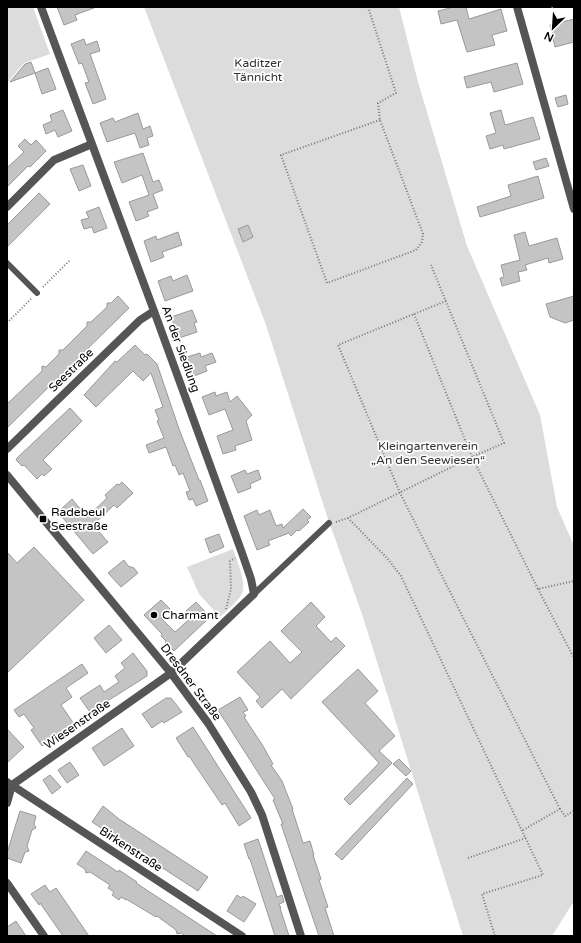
<svg xmlns="http://www.w3.org/2000/svg" width="581" height="943" font-family="'Varela Round',sans-serif">
	<style>
		.green { fill: #dcdcdc }
		.building { fill: #c4c4c4; stroke: #999 }
		.lines { fill: none; stroke-linecap: round; stroke-linejoin: round }
		.path { stroke: #777; stroke-width: 2; stroke-dasharray: 1 2; stroke-linecap: butt }
		.service { stroke: #555; stroke-width: 6 }
		.minor { stroke: #555; stroke-width: 8 }
		.poi-dot { fill: #000; stroke: #fff; stroke-width: 1.5 }
		.labels { text-anchor: middle; stroke-width: 3.5; stroke-linejoin: round; paint-order: stroke }
		.park-label { font-size: 12px; fill: #333; stroke: #fff }
		.street-label { font-size: 12px; fill: #000; stroke: #fff }
		.poi-label { font-size: 12px; fill: #000; stroke: #fff; text-anchor: start }
	</style>
	<rect width="100%" height="100%" fill="#fff"/>
	<path class="green" d="M7,7h26l17,47 -26,9 -17,20z
		M144,7h255l19,75 49,164 73,169 17,92 17,39v355l-22,35h-89l-101,-322 -35,-98 -61,-191z
		M233,549c4,13 16,37 7,48 -5,7 -13,13 -20,20l-21,-23 -12,-27z"/>
	<path class="building" d="M57,7h37v1l-19,7 2,5 -13,5z
		M454,7h12l3,12 32,-10 6,22 -15,4 3,10 -28,7 -10,-32 -16,4 -3,-13z
		M574,19v23l-19,5 -5,-22z
		M84,39l2,6 11,-4 3,10 -10,3 16,45 -13,5 -8,-21 4,-1 -7,-19 -3,1 -8,-20z
		M31,62l4,11 -25,9 15,-18z
		M517,63l6,21 -29,8 -3,-10 -24,6 -3,-11z
		M48,68l8,21 -14,5 -7,-21z
		M566,95l2,9 -10,3 -3,-9z
		M63,110l9,21 -14,6 -3,-7 -9,4 -3,-9 9,-4 -2,-6z
		M501,110l4,15 28,-8 7,22 -36,10 -1,-4 -13,4 -4,-13 10,-3 -6,-20z
		M138,113l5,16 7,-3 3,10 -6,2 2,7 -9,3 -5,-15 -28,9 -7,-19 13,-5 2,4z
		M25,139l6,6 5,-5 10,11 -16,16 -2,-1 -21,21v-19l17,-16 -6,-6z
		M143,153l10,29 6,-2 4,10 -10,4 5,14 -11,4 2,4 -13,5 -7,-19 20,-7 -7,-20 -20,8 -8,-21z
		M546,158l3,8 -13,4 -3,-8z
		M83,165l8,21 -12,5 -9,-22z
		M538,176l6,22 -64,19 -3,-10 34,-11 -3,-11z
		M39,193l11,11 -43,43v-22z
		M99,207l8,21 -13,5 -2,-6 -8,2 -3,-9 8,-2 -3,-6z
		M248,225l5,12 -10,5 -5,-13z
		M178,232l4,13 -20,7 2,5 -13,5 -7,-21 12,-5 1,4z
		M525,232l4,14 28,-8 6,21 -14,4 -1,-5 -23,7 2,5 -9,2 2,9 -18,5 -2,-8 4,-1 -3,-12 19,-5 -6,-25z
		M187,275l6,16 -28,10 -7,-20 13,-5 2,5z
		M118,296l11,12 -122,120v-24l35,-33v-5l4,1 13,-13v-4h4l24,-24v-4h4l16,-15v-4h4z
		M574,296v24l-9,3 -15,-6 -4,-13z
		M192,310l5,12 -3,1 3,9 -18,6 -8,-21z
		M135,345l10,10 2,-1 10,10 22,65 20,51h1l8,21 -12,5 -3,-7 -4,1 -3,-8 4,-1 -7,-18 -4,2 -4,-10 -2,1 -7,-19 -17,6 -3,-8 18,-7 -7,-17 2,-1 -4,-10 8,-3 -12,-34 -8,8 -10,-10 -37,36 -12,-12 31,-34 2,1z
		M200,353l1,4 11,-4 4,9 -11,4 2,5 -13,5 -7,-19z
		M215,392l1,4 11,-4 3,10 7,-6 15,19 -6,6 6,19 -17,6 1,4 -13,4 -6,-18 16,-6 -8,-21 -16,6 -7,-18z
		M70,408l12,13 -39,39 9,9 -8,7 -2,-2 -5,5 -13,-14 -2,1 -6,-6 1,-2z
		M245,470l2,4 11,-4 3,9 -11,5 1,4 -13,5 -7,-17z
		M122,482l11,11 -16,15 -3,-3 -21,20 15,17 -15,12 -35,-42 14,-13 15,18 20,-19 -2,-3 12,-11 2,1z
		M303,509l8,8 -4,3 2,2 -10,9 -2,-1 -6,6 -2,-3 -21,8 2,4 -13,5 -13,-34 13,-6 2,5 11,-5 6,16 6,-2 1,4z
		M219,534l5,13 -14,6 -5,-14z
		M34,547l50,53 -77,73v-121l10,11z
		M124,560l4,6 6,2 4,5 -17,14 -13,-14z
		M161,600l9,9 -9,9 14,14 17,-15 -6,-6 10,-9 14,15 -36,34 -9,-9 1,-1 -5,-5 1,-2 -18,-19z
		M311,602l14,15 -9,9 15,16 5,-5 9,9 -54,53 -9,-10 -20,19 -6,-7 4,-4 -23,-25 33,-31 20,22 12,-11 -21,-21z
		M109,625l13,15 -16,13 -12,-15z
		M133,653l14,18v5l-57,36 -10,-14 20,-13 4,7 15,-10 -4,-6 10,-8 -4,-5z
		M82,664l6,9 -22,15 6,9 -11,8 13,19 -32,22 -11,-16 3,-2 -10,-14 -5,3 -5,-7z
		M358,669l20,22 -13,12 30,33 -16,15 13,12 -42,42 -6,-6 35,-36 -57,-61z
		M240,697l8,13 -5,2 3,4 -2,1 19,29 10,18 -2,1 11,16 11,28h-1l11,34 7,-2 4,14h-1l8,24 -2,1 9,27 -3,1 9,28h-15l-38,-112h2l-10,-24 2,-1 -57,-89z
		M166,698h5l11,14 -18,11 -2,-2 -10,7 -10,-14z
		M193,727l58,91 -12,8 -14,-23 -3,2 -33,-49 -1,1 -12,-19z
		M122,728l12,18 -30,20 -12,-18z
		M7,729l17,18 -17,16z
		M399,759l12,12 -5,5 -13,-12z
		M70,762l9,13 -12,8 -9,-13z
		M50,775l11,12 -9,7 -9,-14z
		M407,778l6,6 -71,76 -7,-6z
		M103,806l16,13 89,58 -10,14 -106,-69z
		M20,811l16,5 -2,8 2,4 -4,2 -5,16 2,5 -4,1 -4,11 -14,-5v-5z
		M258,839l19,58 5,-2 2,7 -5,2 2,4h-1l9,28h-14l-25,-77h-1l-5,-15z
		M86,851l32,21 1,-2 18,12 -1,1 81,53h-31l-5,-3 -4,1 -1,-4 -19,-14 -1,1 -30,-18v1l-5,-3 -2,3 -7,-5 2,-3 -6,-4 2,-3 -20,-13 -4,1 -1,-4 -8,-5z
		M45,885l5,7 6,-4 33,48h-26l-23,-33 -1,2 -8,-11z
		M237,895l4,3 2,-2 13,8 -12,18 -17,-11z
		M16,921l10,15h-19v-9z"/>
	<g class="lines">
		<path class="path" d="M368,7l28,86 -18,10 2,17 43,114 -1,8 -6,8 -89,33 -46,-128 99,-35
			M43,287l27,-27
			M446,301l-108,44 62,148 160,316
			M414,314l58,143 32,-14 -73,-178
			M7,323l24,-24
			M348,518l39,40 14,18 142,299 -61,19 13,42
			M336,522l12,-4 124,-61 66,132 36,-8
			M538,589l36,69
			M226,609l5,-20 -1,-28 5,-3
			M523,830l37,-21 5,7 9,-5
			M468,858l58,-20"/>
		<path class="service" d="M7,263l30,30
			M254,594l75,-71"/>
		<path class="minor" d="M517,7l57,202
			M7,207l47,-47 38,-16
			M7,449l133,-129 14,-9
			M7,475l164,198 37,50 43,69 11,23 39,121
			M7,782l235,154
			M7,803l5,-18 159,-112 83,-79 -3,-15 -9,-26 -88,-242 -113,-304
			M7,883l37,53"/>
	</g>
	<g class="poi-dot">
		<rect x="39" y="515" width="8" height="8" rx="2"/>
		<circle cx="154" cy="615" r="4"/>
	</g>
	<g class="labels">
		<g class="park-label">
			<text x="258" y="67">Kaditzer<tspan x="258" dy="14">Tännicht</tspan></text>
			<text x="428" y="450">Kleingartenverein<tspan x="428" dy="14">„An den Seewiesen“</tspan></text>
		</g>
		<g class="street-label">
			<text transform="translate(181 349) rotate(70)" y="4">An der Siedlung</text>
			<text transform="translate(71 370) rotate(-44)" y="4">Seestraße</text>
			<text transform="translate(191 682) rotate(53)" y="4">Dresdner Straße</text>
			<text transform="translate(77 724) rotate(-35)" y="4">Wiesenstraße</text>
			<text transform="translate(131 849) rotate(33)" y="4">Birkenstraße</text>
		</g>
		<g class="poi-label">
			<text x="51" y="516">Radebeul<tspan x="51" dy="14">Seestraße</tspan></text>
			<text x="162" y="619">Charmant</text>
		</g>
	</g>
	<rect width="581" height="943" fill="none" stroke="#000000" stroke-width="16"/>
	<g transform="translate(553 28) rotate(205)" stroke="#ffffff" stroke-width="3" paint-order="stroke">
	<path d="M0-3L7 15L0 10L-7 15Z" fill="#000000"/>
	<text y="-6" font-size="11" font-weight="bold" text-anchor="middle" fill="#000000">N</text>
	</g>
</svg>
